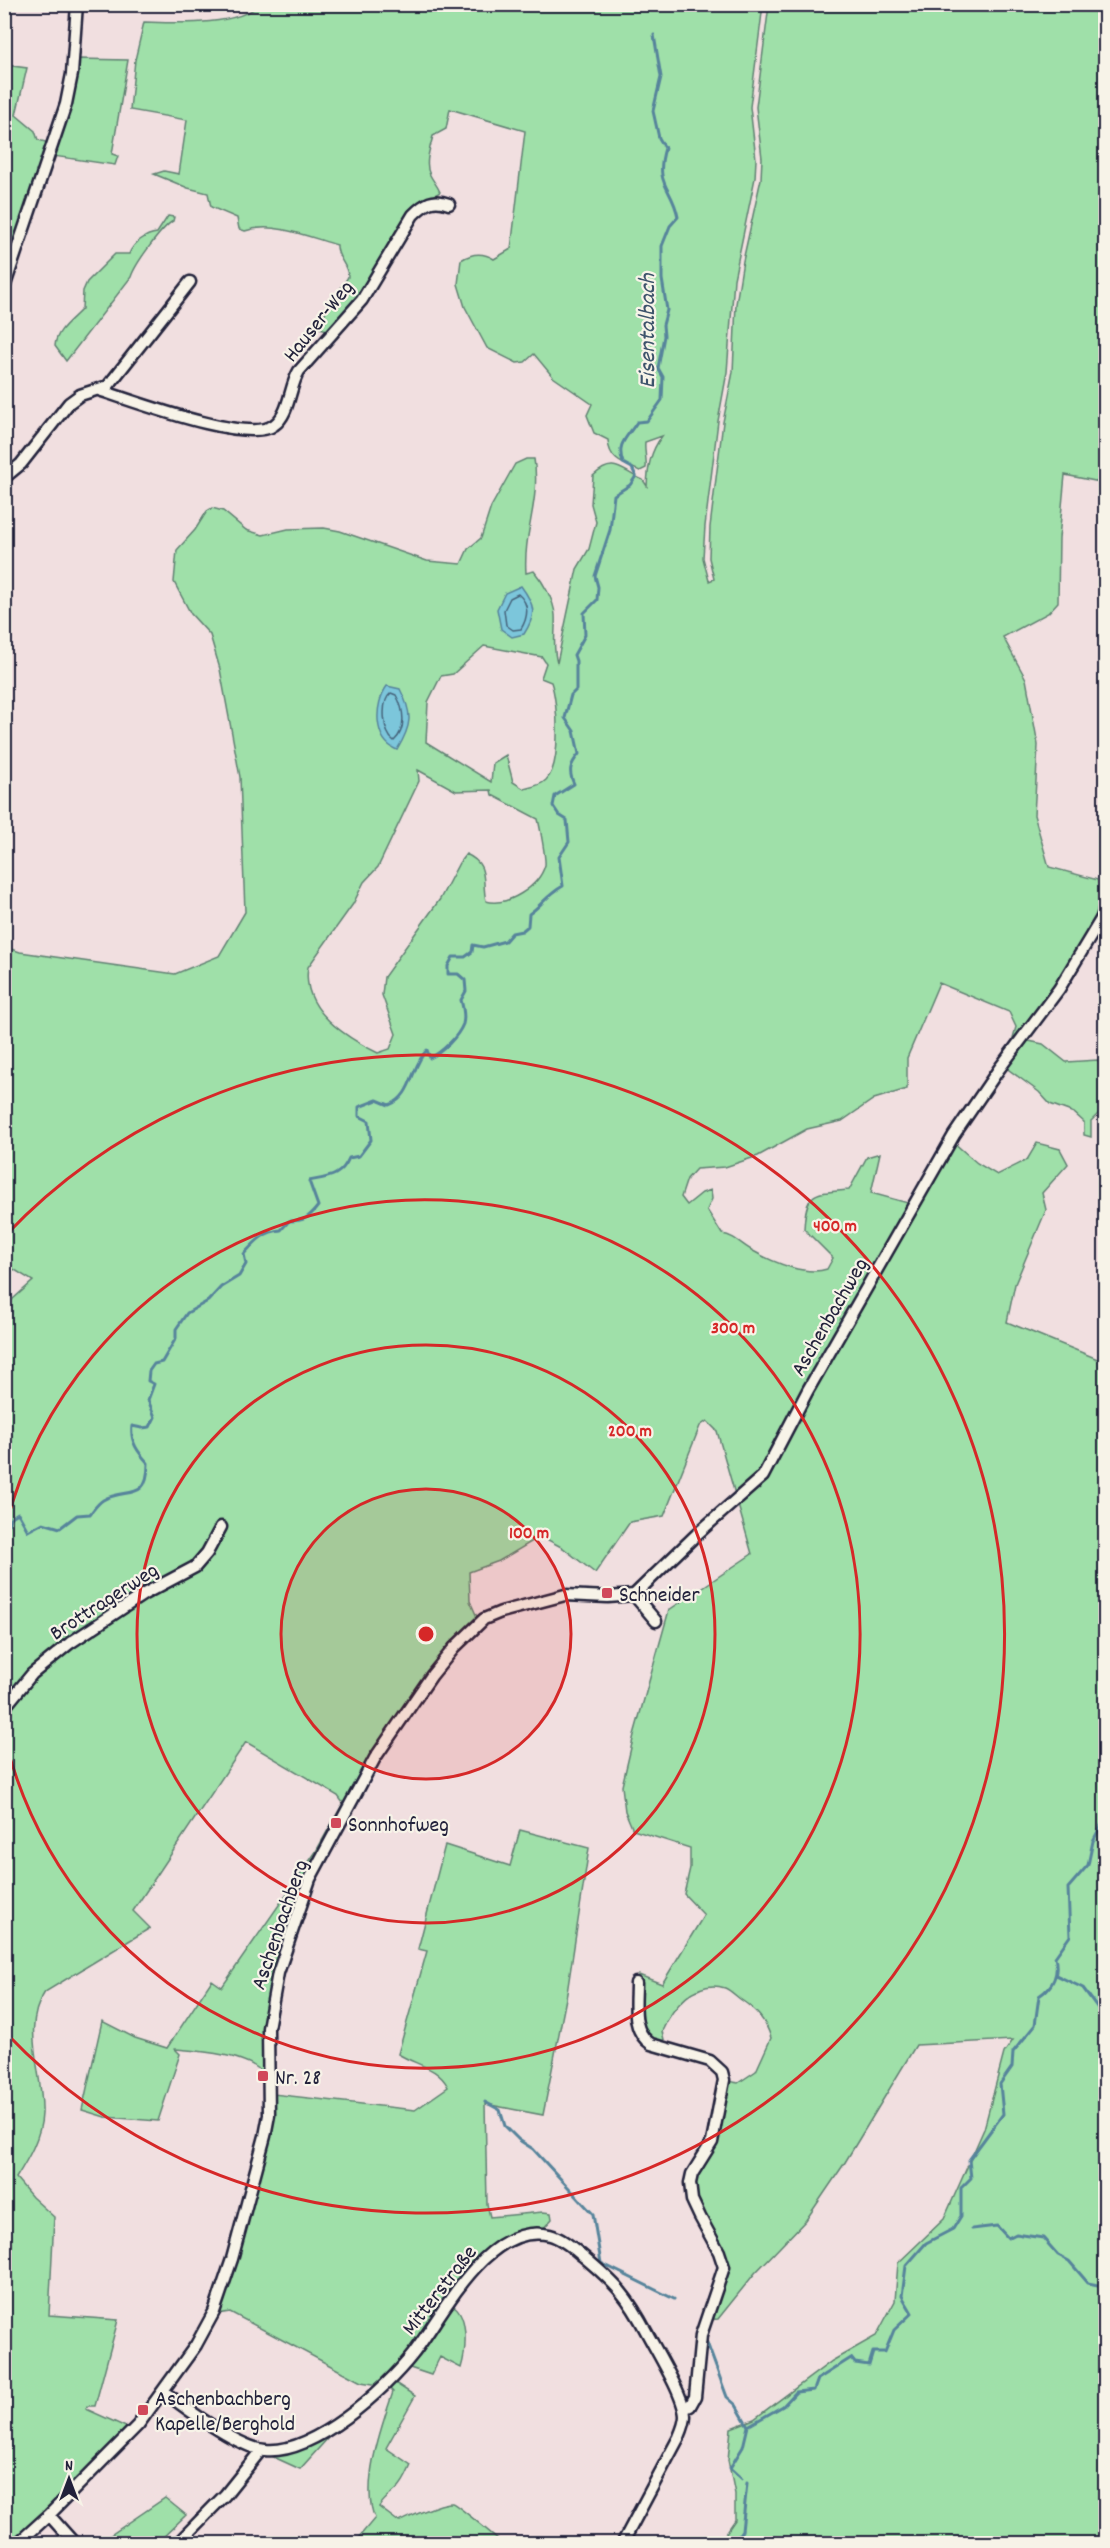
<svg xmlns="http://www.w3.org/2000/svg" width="1110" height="2548" font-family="Dekko,sans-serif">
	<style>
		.green { fill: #9fe0a9; stroke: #608172; stroke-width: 1.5; fill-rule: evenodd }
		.water { fill: #7bc6db; stroke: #57849b; stroke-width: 1.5 }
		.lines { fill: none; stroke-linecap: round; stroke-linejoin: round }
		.shore { stroke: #46647b; stroke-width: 1.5 }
		.stream { stroke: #57849b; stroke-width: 3 }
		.minor-casing { stroke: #22223b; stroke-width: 15 }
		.minor { stroke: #f7f3e8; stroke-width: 10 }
		.ring { fill: none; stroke: #d62828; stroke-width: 3 }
		.poi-dot { fill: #d1495b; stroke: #f7f3e8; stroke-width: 2 }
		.labels { text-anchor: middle; stroke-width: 4.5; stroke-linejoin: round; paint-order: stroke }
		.street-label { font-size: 22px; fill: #22223b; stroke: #f7f3e8 }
		.poi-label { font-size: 22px; fill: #22223b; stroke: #f7f3e8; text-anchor: start }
		.water-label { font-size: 24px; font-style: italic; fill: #3d536b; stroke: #f7f3e8 }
		.centre { fill: #d62828; stroke: #f7f3e8; stroke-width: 3 }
		.ring-label { font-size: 18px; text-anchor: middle; font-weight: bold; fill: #d62828; stroke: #f7f3e8; stroke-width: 4.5; stroke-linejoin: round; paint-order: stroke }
	</style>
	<rect width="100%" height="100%" fill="#f1dfe0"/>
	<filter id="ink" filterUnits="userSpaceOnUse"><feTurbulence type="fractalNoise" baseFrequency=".0167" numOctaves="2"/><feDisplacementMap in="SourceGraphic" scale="12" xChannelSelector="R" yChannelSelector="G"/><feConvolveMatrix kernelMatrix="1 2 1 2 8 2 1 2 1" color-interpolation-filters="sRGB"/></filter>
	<g filter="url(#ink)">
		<path class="green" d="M260,4l503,1 -13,102 6,52 -1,19 -21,101 -7,93 -9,49 -13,105 -2,32 6,23 5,-2 -5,-21 1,-31 13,-105 10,-50 3,-68 7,-43 18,-82 1,-21 -6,-51 13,-102h336v478l-40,-8 -6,63 -1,64 -10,11 -45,24 23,42 12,66 -4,70 15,52 49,13c12,43 -49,114 -74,148l5,13 14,3 23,18 32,-2 7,21v26l-14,14v16l-7,-2v-13l-10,-9 -24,-9 -11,-12 -34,-25 11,-40 -7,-15 -70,-29 -32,75v31l-33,10 -32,22 -35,8 -49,27 -33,11 -29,2 -9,10 -6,18 6,8 15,-12 9,-3 1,9 -5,11 15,24c14,2 20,12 33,18 19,11 52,24 72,17l6,-11 -29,-29c2,-39 10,-36 45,-39l18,-33 13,-4 -9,40 44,12 39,-62 23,20 20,12 30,-15 10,-17 23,6 8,15 -26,29 4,17 -31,74 -8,38 98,40v1181h-386l16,-23v-26l-7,-34 3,-32 23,-9 78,-58 44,-25 19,-35 3,-38 46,-44 40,-90 20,-76 9,-13 -97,5 -72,119 -38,56 -51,53 -37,46 -10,1 15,-40 -16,-55 -16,-41 36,-103 11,2 18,-12 15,-33c-5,-18 -16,-29 -31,-39 -4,-3 -10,-9 -15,-11 -29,-10 -53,20 -63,43l3,13c-7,-2 -18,-2 -22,-9 -7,-13 -5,-45 -4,-60l23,9 42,-69 -20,-21 6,-26v-20l-57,-18 -8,-19 -3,-25 12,-51 35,-125 83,-56 -35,-123 -10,-10 -7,5 -36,90 -34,6 -35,51 -32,-25 -22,-12 -42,25 -30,11 1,29 11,25 -46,52 -56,82 -58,105 -40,109 -17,100c-17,-20 -65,-23 -89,-25l5,5 -22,67 -53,-4 -23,-7 20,-89 33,17 32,10 45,-68 10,7 93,-134 28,-50 -5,-7 -92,-54 -113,169 17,17 -105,64c-25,36 -1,81 -3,122 -1,23 -14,45 -26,64l16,19 22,20 -5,98 69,5 -23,86h-7l-2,3 40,18 1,7 -110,106 -6,3h-6l-1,-1236 29,-26 -28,-17v-317l15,5 155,22 44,-18 26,-44 -5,-135 -20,-108 -10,-34 -19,-21 -17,-32 3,-32 18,-20 12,-19 5,-3 11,3 23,19 17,5 25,-6 36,-1 16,3 87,30 34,3 7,-15 13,-11 10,-31 24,-43 11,-5h8c7,41 -11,73 -8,114l8,-2c9,11 20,29 21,44 1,17 -3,31 2,48l20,-94 12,-20 7,-27 -5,-18 2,-28c22,-21 29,-4 50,4l4,6c1,-19 3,-34 15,-50l-17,6c-1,10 2,16 1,26l-6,3c-16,-7 -31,-10 -32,-31l-14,-7 -7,-18 5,-11 -39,-27 -19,-23 -9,8 -8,1 -30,-15 -22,-41 -7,-23 3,-24c11,-7 22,-8 33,-1l17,-10 14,-118 -75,-22 -4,20 -13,7c-3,12 -9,28 -3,39 3,6 7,10 10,17l-17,10 -63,96 -29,33 -15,-4 32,-50c0,-13 -12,-19 -11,-32 -28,-8 -64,-24 -92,-14l-6,-2 -2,-11 -26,-11 -3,-14 -20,-5 -34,-14 10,-3 15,3 8,-54 -57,-10 5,-50 9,-38c32,1 92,5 116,-18zM484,646l58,11 4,6 -5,15 10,4c7,20 11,83 -5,98 -6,6 -15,7 -22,9l-11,-7 -7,-27 -13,8 -2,19 -65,-40 2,-40 13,-26 12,-2zM418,770l38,21 35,-1 1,5 46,24c2,8 8,40 7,46 -6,22 -38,42 -59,36 -5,-21 4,-36 -20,-47l-7,9 -19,36 -56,78 -2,18 14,39 -6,15 -12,4c-33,-16 -77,-44 -70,-86l45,-63 11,-22 14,-15 41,-86z
			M77,59l51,1 -16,94 6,2 -3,9 -62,-9z
			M5,65l22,3 -11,47 19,16 3,9 11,3 -44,132z
			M168,216l6,1 -1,4c-11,6 -38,43 -42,56l-65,84 -11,-15c1,-16 17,-26 27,-37l1,-18 4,-9 28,-28h14c4,-11 17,-20 28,-21z
			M520,1830l69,18 -22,145 -24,122 -58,-11 2,100 3,13 53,-5 8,1 1,6 -12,13 -41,11 -82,101 -38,41 -18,-3 -131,-70 -13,2 56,-220 142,16 33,-23c-10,-20 -32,-22 -50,-33l29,-103 -9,-2 27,-104 65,21z
			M454,2306c15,11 12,46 7,62l-21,-11 -9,18 -24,-8 42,-59z
			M392,2381l23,15 -29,52 25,17c-4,9 -7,18 -15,25 -7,6 -12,9 -17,17l20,15c12,-5 41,-20 53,-19 5,1 43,34 51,40l-150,1 22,-26c-15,-32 7,-93 18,-126l-6,-6z
			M325,2435l3,3 -28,31 -33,-15z
			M165,2498l21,17 -29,28h-58z"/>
		<path class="water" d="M521,586c14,19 16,28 3,48l-12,3 -11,-8 -4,-20 8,-16z
			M387,686l13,3c13,25 12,36 -3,61 -24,-10 -23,-46 -10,-64z"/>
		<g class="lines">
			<path class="shore" d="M518,594c12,10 10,23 3,35l-8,1 -7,-5 -2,-15 6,-12z
				M391,693l5,2c8,14 11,34 -2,46 -11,-8 -14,-39 -3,-48z"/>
			<path class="stream" d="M4,1543l6,-25 8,-5 10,18 15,-8 17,5 17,-13 13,-1c4,-5 8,-11 13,-14 23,-13 45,3 45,-37 -10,-11 -18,-21 -16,-37l10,2 8,-1 5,-10 -7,-17 6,-16 -6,-3 1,-10 5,-7 8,-2 14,-24v-9l11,-16 21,-12 13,-14 18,-11 7,-12 -2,-10c11,-12 20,-23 37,-24l8,-9c15,0 20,-3 29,-15l-9,-25c19,-4 32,-4 40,-23l10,-2 12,-16 -2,-19 -10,-5v-9l18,-7 12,5c24,-8 22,-40 38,-55l3,8c12,-6 28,-21 33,-34 2,-7 0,-17 -2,-24l5,-9 -1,-11 -7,-6h-10v-8l5,-9h12l7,-5 1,-7 10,2 22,-6 7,-8 10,-2 6,-5 1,-12c14,-10 18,-19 34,-28l-4,-29 10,-15 -2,-22 -8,-5 -6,-9 2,-10 19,-12c-6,-13 -4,-19 5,-30l-5,-23 -9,-13 6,-23 5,-5v-29l-2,-6 11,-20 -1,-22 13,-13 1,-13 -3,-11 15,-46 4,-35 16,-10 6,-9 -4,-8 -9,-5c-7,-20 4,-25 14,-41l10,-1 15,-21 1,-23 -5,-9 6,-32 -1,-11 4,-15 -5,-31v-33l8,-20 8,-9c-6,-31 -24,-31 -13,-69l-6,-10 -6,-27 8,-34 -7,-42
				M1056,1975l27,13 23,31
				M485,2102l15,8 5,16 14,14 14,9 60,65 8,49 73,36
				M972,2229l25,-3 11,12 8,-4 27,4 15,17 11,6 19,22 15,3 3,5
				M706,2340l21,57 9,8 12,21
				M742,2479l-12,-11 13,-21 5,-21 35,-20 13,-14 18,-2 4,-11 33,-21 4,5 14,2 4,-13h12l9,-22 18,-17 -10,-17 4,-30 20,-23 27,-14 8,-13v-28l10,-10 -2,-18 34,-46 -3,-30 12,-17 1,-15 22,-27 4,-29c15,-10 20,-22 16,-39l15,-21 -2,-48 20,-23 5,-24 13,-25
				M733,2544l9,-13 5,-48"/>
			<defs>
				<path id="minor" d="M4,288l62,-184 6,-30 5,-70
					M99,390c32,10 150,55 175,35 16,-11 15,-38 25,-54l63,-71 51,-85c12,-12 20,-17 36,-11
					M4,478l17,-14 48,-61 11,-8 28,-9 82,-104
					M634,1595l62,-60 67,-59 45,-86 146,-255 45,-66 60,-80 47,-78
					M4,1708l28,-34 38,-31 74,-49 51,-27 12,-14 14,-26
					M636,1983c0,22 -5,48 15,61l59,17 12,11 2,8 -12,62 -20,32 -2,9 2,17 8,17 19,35 5,15 -23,68 -6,62 -5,9 -6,3
					M163,2391c21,16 76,57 102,59 48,5 120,-60 148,-96 30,-39 75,-134 137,-119 12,3 24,14 34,22 32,27 43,38 63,76 10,19 37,63 38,83 0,7 -3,14 -6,21l-57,107
					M49,2515l26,29
					M17,2544l32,-29 89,-90 58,-80 18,-33 18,-53 33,-123 4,-21 -1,-87 10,-55 32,-94 65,-121 57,-83 22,-27 30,-29 17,-7 64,-17 43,2 26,-2 22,26
					M177,2544l48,-49 36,-45"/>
			</defs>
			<use href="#minor" class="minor-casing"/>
			<use href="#minor" class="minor"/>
		</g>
	</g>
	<circle cx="426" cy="1634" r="145" fill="#d62828" fill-opacity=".12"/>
	<g class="ring">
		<circle cx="426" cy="1634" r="145"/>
		<circle cx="426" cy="1634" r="289"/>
		<path d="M5 1529A434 434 0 1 1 5 1739"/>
		<path d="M6 1235A579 579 0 1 1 6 2033"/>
	</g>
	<g class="poi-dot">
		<rect x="601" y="1587" width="12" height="12" rx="3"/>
		<rect x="330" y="1817" width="12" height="12" rx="3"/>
		<rect x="257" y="2070" width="12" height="12" rx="3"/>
		<rect x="137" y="2404" width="12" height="12" rx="3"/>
	</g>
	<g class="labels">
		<g class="street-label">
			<text transform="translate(317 320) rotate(-51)" y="8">Hauser-Weg</text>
			<text transform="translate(828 1316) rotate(-60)" y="8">Aschenbachweg</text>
			<text transform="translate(103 1600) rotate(-33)" y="8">Brottragerweg</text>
			<text transform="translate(278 1924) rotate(-71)" y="8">Aschenbachberg</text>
			<text transform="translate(438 2289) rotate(-52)" y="8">Mitterstraße</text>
		</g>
		<g class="poi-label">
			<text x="619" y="1601">Schneider</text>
			<text x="348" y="1831">Sonnhofweg</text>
			<text x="275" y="2084">Nr. 28</text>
			<text x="155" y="2405">Aschenbachberg<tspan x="155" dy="25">Kapelle/Berghold</tspan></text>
		</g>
		<g class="water-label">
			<text transform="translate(646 331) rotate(-90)" y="8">Eisentalbach</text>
		</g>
	</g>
	<circle cx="426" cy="1634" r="9" class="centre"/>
	<g class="ring-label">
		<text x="835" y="1231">400 m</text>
		<text x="733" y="1333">300 m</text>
		<text x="630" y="1436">200 m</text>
		<text x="529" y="1538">100 m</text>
	</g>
	<rect width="1110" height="2548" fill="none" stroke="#f7f3e8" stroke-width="24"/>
	<rect x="12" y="12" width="1086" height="2524" fill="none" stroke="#22223b" stroke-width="2" filter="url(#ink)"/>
	<g transform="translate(69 2479)" stroke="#f7f3e8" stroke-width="4.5" paint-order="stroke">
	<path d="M0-4.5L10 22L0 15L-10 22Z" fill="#22223b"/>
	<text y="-9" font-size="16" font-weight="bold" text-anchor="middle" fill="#22223b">N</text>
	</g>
</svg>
